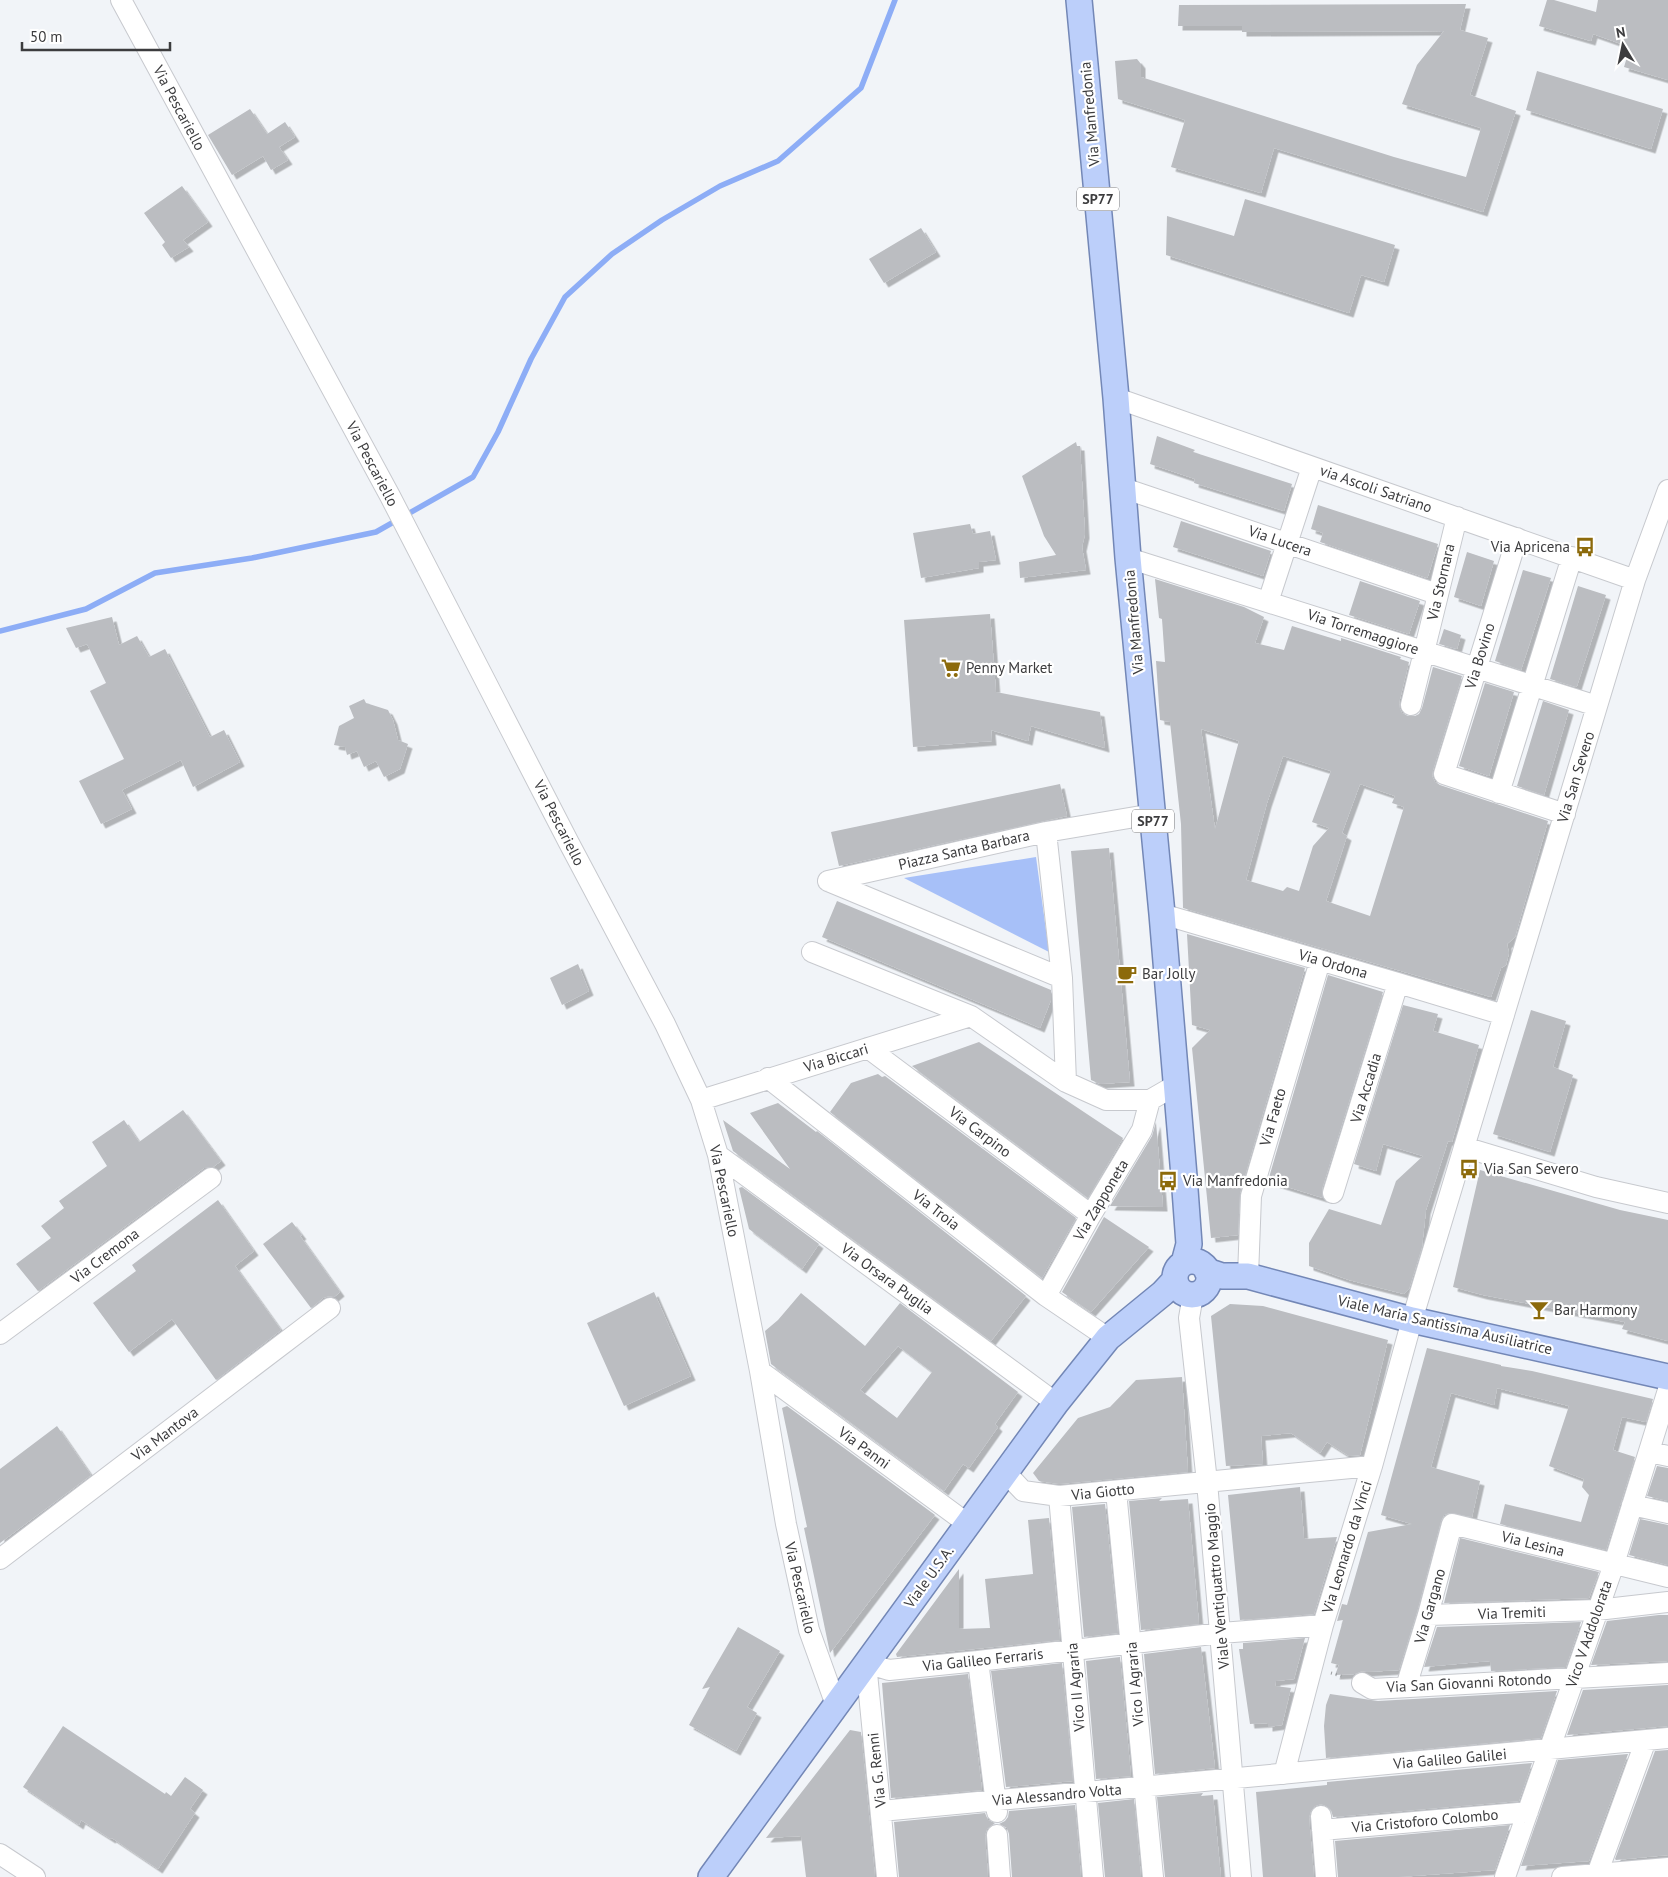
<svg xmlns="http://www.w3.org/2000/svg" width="1668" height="1877" font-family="'PT Sans',sans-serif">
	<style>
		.green { fill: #a7c0f8 }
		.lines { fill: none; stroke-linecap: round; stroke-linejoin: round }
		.stream { stroke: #8dadf6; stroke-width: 5.5 }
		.building { fill: #bbbdc1; fill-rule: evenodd; filter: url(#shadow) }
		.minor-casing { stroke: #c7c9ce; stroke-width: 22 }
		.major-casing { stroke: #7387b6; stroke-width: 28 }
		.path { stroke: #989a9d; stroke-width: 3; stroke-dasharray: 1 4; stroke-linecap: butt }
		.minor { stroke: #fff; stroke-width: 20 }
		.major { stroke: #bccffa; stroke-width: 25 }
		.labels { text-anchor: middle; stroke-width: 4.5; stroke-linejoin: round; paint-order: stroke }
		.shield { fill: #fff; stroke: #767678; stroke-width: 1 }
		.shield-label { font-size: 14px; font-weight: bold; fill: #3c3c3e }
		.street-label { font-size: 15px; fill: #3c3c3e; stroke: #fff }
		.poi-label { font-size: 15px; fill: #3c3c3e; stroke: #fff; text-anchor: start }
	</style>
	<defs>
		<filter id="shadow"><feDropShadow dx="4.5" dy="4.5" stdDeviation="0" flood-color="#0004"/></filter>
	</defs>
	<rect width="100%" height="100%" fill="#f1f4f8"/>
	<path class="green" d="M1036,857l13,95 -145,-74z"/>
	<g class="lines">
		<path class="stream" d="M0,631l86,-22 69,-36 97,-15 124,-26 97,-55 25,-45 33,-73 34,-62 47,-43 50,-34 58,-34 58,-25 83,-73 34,-88"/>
	</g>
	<path class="building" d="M1547,0h7l42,12 2,-12h70v80l-44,-13 6,-20 -37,-13 -2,7 -52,-15z
		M1466,4l-6,26 28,8 -18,57 46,16 -33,101 -209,-64 -13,45 -90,-26 14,-47 -67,-21 -3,-38 22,-2 4,5v13l253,80 72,20 15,-49 -79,-24 15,-39 27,-34 -202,1v-6h-64l1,-21z
		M1537,71l126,38 -12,40 -125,-39z
		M250,109l17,25 18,-12 10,15 -16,10 9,13 -17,10 -8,-14 -31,19 -24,-40z
		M182,186l26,36 -25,18 6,7 -18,11 -9,-13 3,-3 -21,-29z
		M1245,199l150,46 -11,37 -23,-7 -12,38 -183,-58 1,-39 67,20z
		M921,228l15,24 -52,31 -15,-24z
		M1157,436l38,14 -2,2 99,32 -8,27 -90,-28 1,-4 -45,-15z
		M1076,442l1,4h3l5,88 -3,13 4,23 -66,8 -1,-16 37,-7 -12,-19 -22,-60z
		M1318,505l120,39 -10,32 -1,2 -107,-36 3,-9 -12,-4z
		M1181,521l90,30 -8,25 -90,-29z
		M970,524l3,10 17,-3 6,29 -17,2v6l-58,10 -8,-45z
		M1467,552l27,9 -13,45 -27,-9z
		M1523,570l28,8 -30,92 -26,-9z
		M1155,579l89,28 20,10 -9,26 29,7 8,-24 49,15v-3l60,19 -1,2 9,3 -10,41 1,6 2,4 6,3h7l4,-2 3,-6 11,-41 29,9 -29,94 -1,6 3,6 5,3 108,36 -33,116 -8,7 2,9 -3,12 -5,3 -10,29 -308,-89 -2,-84 -11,-102 -10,-2 -4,-59 9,1 -3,-43 -3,-1zM1201,729l38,12 -24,88zM1283,756l48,15 -19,51 17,6 -16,18 -14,45 -12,-4 -4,4 -37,-11 21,-77zM1360,784l35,12 -3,7 12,4 -34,109 -44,-15 21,-65 -5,-3z
		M1360,581l60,20 -11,33 -60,-19z
		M1578,586l28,9 -29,91 -1,1 -26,-8z
		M990,614l6,78 104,20 5,36 -74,-22 -3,15 -37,-11 1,11 -79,6 -9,-127z
		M112,617l7,28 18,-9 12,21 16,-8 45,88 14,-7 16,32 -47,25 -12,-27 -59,30 10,19 -31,15 -22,-43 45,-22 -34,-68 16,-8 -19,-39 -11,4 -10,-20z
		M1444,629l17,6 -4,14 -18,-5z
		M1485,683l29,9 -25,84 -30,-10z
		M364,699l2,4 22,7 5,10 5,20 10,4 -8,25 -16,8 -8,-16 -12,6 -7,-16 -10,4 -2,-8 -11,-2 5,-19 15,-8 -5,-12z
		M1543,701l26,9 -25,85 -27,-9z
		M1060,784l7,32 -228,50 -8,-34z
		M1109,848l21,234 -30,2 -9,-4 -20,-229z
		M837,901l214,89v10l-11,28 -218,-91z
		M1187,934l118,34 -65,225 -2,42 -27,3 -19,-190 18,-18 -18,-5z
		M578,964l11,27 -27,14 -12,-27z
		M1328,975l55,17 -61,197 1,9 -55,-17z
		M1403,1005l35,9 -5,17 46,14 -27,97 -4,-1 -22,69 -4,37 -13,42 -5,5 -55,-14 -40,-14v-23l20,-34 52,16 15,-44 27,-25 -40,-12 -7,27 -22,-7z
		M1531,1010l35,11 -13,46 20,8 -23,77 -57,-18z
		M979,1042l144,96 -35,60 -176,-132z
		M878,1074l4,3 3,-1 191,142 -34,60 -212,-166 21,-29z
		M778,1103l38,29 1,-1 209,165 -35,45 -258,-190 -10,-31 67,49 -40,-56z
		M183,1110l38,51 -8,6 -9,1 -166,123 -22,-27 35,-26 -10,-12 23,-18 -5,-7 48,-35 -15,-24 32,-22 15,22z
		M1156,1122l7,85 -53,-1 42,-70z
		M1480,1170l140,40 48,10v121l-46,-12 3,-7 -142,-27 -30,-8z
		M742,1187l77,57 -17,25 -53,-40 -10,-41z
		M218,1200l36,51 -19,15 46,64 -65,50 -44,-61 -43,33 -36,-49 43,-32 -4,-6z
		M1104,1217l45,30 -58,65 -29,-20z
		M292,1222l10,13 -2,1 40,56 -6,5 -5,-1 -6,2 -12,10 -48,-64z
		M654,1292l37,84 -67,30 -37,-83z
		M801,1293l64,53 35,-43 118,89 -23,32 3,3 -29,41 -6,-4 -19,27 -173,-127 -6,-33 13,-11zM898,1346l34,26 -35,46 -37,-28z
		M1230,1304l33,2 125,34 -28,115 -11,1 -22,-14 -7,11 -29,-20 -30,3 2,28 -37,2 -15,-150z
		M1427,1348l74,17v1l31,5 121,28 -7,23 -24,-5 -9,33 22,7 -29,93 -106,-26 5,-20 76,18 8,-27 -7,-8 2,-8 -35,-13 20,-60 -72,-18 -3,17 -43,-12 -20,74 49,14 -8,36 -23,-4 -5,2 -3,6 -24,91 -18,58 -32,2 -5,-1 -7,3 -20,1 4,-10 -8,-2 12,-43 -6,1 5,-17 5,1 21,-73 44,-8 -31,-9z
		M1182,1377l6,95 -129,12 -20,-3 -6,-8 45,-55 32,-11 26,-27z
		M787,1406l148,109 -105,138 -26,-125 3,-1 -25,-119z
		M57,1426l34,49 -91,68v-74z
		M1657,1466l11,2v33l-21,-5z
		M1300,1487l4,52 33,-2 -23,77 -74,6 -12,-125z
		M1162,1498l-3,3 29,-2 11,125 -58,6 -12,-129z
		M1105,1504l13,129 -34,4 -12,-130z
		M1049,1518l11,122 -163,17 -1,-3 63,-85v60l31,-1 -5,-49 48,-5 -5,-54z
		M1640,1519l28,6v40l-39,-10z
		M1460,1538l139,34 -10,26 -145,5z
		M1659,1615h9v46l-77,4 16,-44z
		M1581,1622l-15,45 -75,4 -1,-10 -66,6 13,-40z
		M738,1627l42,24 -33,56 10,6 -21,38 -47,-26 21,-38 -8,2z
		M1305,1638l-11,41 -18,2 -1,5 16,2 -9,37 -14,2v-4l-18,1 -11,-75h4v-6z
		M1201,1647l14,121 -60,6 -11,-120z
		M1120,1657l11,119 -35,3 -10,-118z
		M1062,1663l11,118 -67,6 -15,-116z
		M968,1674l14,116 -91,8 -9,-115z
		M1668,1685v41l-101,9 16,-45z
		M1557,1691l-16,47 -215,20 -2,-32 2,-21 4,-11 48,7z
		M63,1726l102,68 1,-2 5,4 14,-19 18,13 -13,19 5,4 -37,56 -46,-31 -1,1 -30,-19 -2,5 -56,-38z
		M850,1730l11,2 14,145h-69l-5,-41 -35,2z
		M1668,1750v105l-52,5 -1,-1 40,-108z
		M1628,1754l-39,107 -68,5 37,-106z
		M1532,1763l-13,38 -186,16 -2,-7 -5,-4 -5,-2 -6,2 -4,5 -2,6 5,60h-51l-7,-85 71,-7v-3z
		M1203,1793l-2,3 12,-1 8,82h-56l-8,-80z
		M1134,1799l7,78h-36l-7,-74z
		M1075,1805l6,72h-69l-3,-43 -2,-6 -8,-4 6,-3 3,-4 1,-6z
		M985,1813l3,7 7,3 -8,6 -2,6 3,42h-89l-5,-55z
		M1510,1825l-15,45 -96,7h-61l-3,-36z"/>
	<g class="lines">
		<defs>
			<path id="minor" d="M121,0l269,496 179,347 96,181 36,76 17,55 42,216 26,153 23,106 27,75
				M1116,398l519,182
				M1123,488l314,106
				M1517,538l-73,236 121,40
				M1128,558l469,148
				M1268,602l44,-135
				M1411,705l46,-188
				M1499,793l73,-236
				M1046,832l107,-18
				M828,881l218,-49 16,146 4,104
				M828,881l234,97
				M1162,914l236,69 106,32
				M812,952l159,64 95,66 40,18h44l26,-15
				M868,1048l223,167
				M768,1078l278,218 62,42
				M701,1100l270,-84
				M1464,1147l132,40 72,16
				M718,1155l338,248
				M1333,1193l65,-210
				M1248,1276l3,-80 69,-235
				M1193,1295l-4,23 18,164 34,395
				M1046,1296l45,-81 51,-85 8,-30
				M0,1334l211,-156
				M760,1371l208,153
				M1649,1452l19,4
				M1006,1473l17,18 36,5 313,-30
				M1116,1491l37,386
				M1059,1496l34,381
				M1632,1505l36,8
				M0,1559l330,-251
				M1428,1615l169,-5 71,-8
				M978,1661l19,151
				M1362,1683l10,6 296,-16
				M1406,1687l22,-72 24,-91 216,53
				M1284,1774l39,-149 49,-159 40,-146 223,-740 33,-90
				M881,1811l787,-73
				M1321,1816l5,61
				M1322,1830l206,-18
				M997,1835l3,42
				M0,1854l35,23
				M887,1877l-21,-214 23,7 89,-9 243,-28 102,-8
				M1505,1877l109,-313 54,-174
				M1562,1877l106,-9
				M1596,1877l50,-137"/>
			<path id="major" d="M1079,0l37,398 12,160 34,356 22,262 5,68 -5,19
				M1175 1278a17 17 0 1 1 34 0a17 17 0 1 1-34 0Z
				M1207,1271l15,5h26l164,44 256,57
				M711,1877l345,-474 52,-65 55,-45 12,-13"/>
		</defs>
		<use href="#minor" class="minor-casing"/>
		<use href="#major" class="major-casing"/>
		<path class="path" d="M1331,1673l13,4"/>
		<use href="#minor" class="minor"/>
		<use href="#major" class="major"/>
	</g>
	<defs>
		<symbol id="bus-bare" viewBox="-9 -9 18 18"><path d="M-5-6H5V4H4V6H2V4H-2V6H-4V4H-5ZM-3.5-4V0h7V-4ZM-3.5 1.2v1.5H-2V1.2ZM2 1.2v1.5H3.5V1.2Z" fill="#8c6a0b" stroke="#fff" stroke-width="2.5" paint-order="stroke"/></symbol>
		<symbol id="supermarket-bare" viewBox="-9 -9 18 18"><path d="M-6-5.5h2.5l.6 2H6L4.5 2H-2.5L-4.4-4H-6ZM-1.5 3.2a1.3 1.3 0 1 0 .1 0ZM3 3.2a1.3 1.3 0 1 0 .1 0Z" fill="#8c6a0b" stroke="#fff" stroke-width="2.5" paint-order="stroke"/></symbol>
		<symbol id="cafe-bare" viewBox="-9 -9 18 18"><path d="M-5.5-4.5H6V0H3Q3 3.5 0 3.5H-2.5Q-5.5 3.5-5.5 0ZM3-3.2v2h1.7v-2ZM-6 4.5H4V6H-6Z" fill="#8c6a0b" stroke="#fff" stroke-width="2.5" paint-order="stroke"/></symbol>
		<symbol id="bar-bare" viewBox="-9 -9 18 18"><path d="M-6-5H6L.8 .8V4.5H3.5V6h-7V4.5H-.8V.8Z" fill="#8c6a0b" stroke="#fff" stroke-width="2.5" paint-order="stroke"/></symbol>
	</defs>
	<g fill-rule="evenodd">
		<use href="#bus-bare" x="1571" y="533" width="28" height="28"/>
		<use href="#supermarket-bare" x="937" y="654" width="28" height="28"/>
		<use href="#cafe-bare" x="1113" y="960" width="28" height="28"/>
		<use href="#bus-bare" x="1455" y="1155" width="28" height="28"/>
		<use href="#bus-bare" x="1154" y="1167" width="28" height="28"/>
		<use href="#bar-bare" x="1525" y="1296" width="28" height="28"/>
	</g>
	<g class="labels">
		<g class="shield">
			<rect x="1077" y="187.5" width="42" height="23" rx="4"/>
			<rect x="1132" y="809.5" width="42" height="23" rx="4"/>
		</g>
		<g class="shield-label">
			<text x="1098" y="204">SP77</text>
			<text x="1153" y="826">SP77</text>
		</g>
		<g class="street-label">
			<text transform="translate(179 108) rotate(62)" y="5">Via Pescariello</text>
			<text transform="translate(1090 114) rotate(-95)" y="5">Via Manfredonia</text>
			<text transform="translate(372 464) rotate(62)" y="5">Via Pescariello</text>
			<text transform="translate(1376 489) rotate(19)" y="5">via Ascoli Satriano</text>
			<text transform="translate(1280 541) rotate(19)" y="5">Via Lucera</text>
			<text transform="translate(1441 582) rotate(-77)" y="5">Via Stornara</text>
			<text transform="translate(1134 622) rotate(-95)" y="5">Via Manfredonia</text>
			<text transform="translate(1363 632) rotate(18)" y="5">Via Torremaggiore</text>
			<text transform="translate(1480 656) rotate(-73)" y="5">Via Bovino</text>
			<text transform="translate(1576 777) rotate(-73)" y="5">Via San Severo</text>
			<text transform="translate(559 823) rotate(63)" y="5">Via Pescariello</text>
			<text transform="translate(964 850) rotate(-13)" y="5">Piazza Santa Barbara</text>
			<text transform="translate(1333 964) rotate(16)" y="5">Via Ordona</text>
			<text transform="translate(836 1058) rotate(-17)" y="5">Via Biccari</text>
			<text transform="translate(1366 1088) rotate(-73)" y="5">Via Accadia</text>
			<text transform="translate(1273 1117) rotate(-74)" y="5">Via Faeto</text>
			<text transform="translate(980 1132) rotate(37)" y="5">Via Carpino</text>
			<text transform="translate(724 1191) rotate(78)" y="5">Via Pescariello</text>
			<text transform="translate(1101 1200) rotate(-59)" y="5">Via Zapponeta</text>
			<text transform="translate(936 1210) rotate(38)" y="5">Via Troia</text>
			<text transform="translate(105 1256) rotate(-37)" y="5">Via Cremona</text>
			<text transform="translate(887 1279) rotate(36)" y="5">Via Orsara Puglia</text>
			<text transform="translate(1445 1325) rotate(13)" y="5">Viale Maria Santissima Ausiliatrice</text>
			<text transform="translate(165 1434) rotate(-37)" y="5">Via Mantova</text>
			<text transform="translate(864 1448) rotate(36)" y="5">Via Panni</text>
			<text transform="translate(1103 1492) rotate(-6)" y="5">Via Giotto</text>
			<text transform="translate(1533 1544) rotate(14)" y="5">Via Lesina</text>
			<text transform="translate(1347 1547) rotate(-73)" y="5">Via Leonardo da Vinci</text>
			<text transform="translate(929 1577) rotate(-54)" y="5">Viale U.S.A.</text>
			<text transform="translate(1217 1586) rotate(-95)" y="5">Viale Ventiquattro Maggio</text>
			<text transform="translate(800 1588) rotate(77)" y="5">Via Pescariello</text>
			<text transform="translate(1430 1606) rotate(-74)" y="5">Via Gargano</text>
			<text transform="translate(1512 1613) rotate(-2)" y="5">Via Tremiti</text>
			<text transform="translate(1589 1634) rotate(-71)" y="5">Vico V Addolorata</text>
			<text transform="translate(983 1660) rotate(-6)" y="5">Via Galileo Ferraris</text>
			<text transform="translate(1469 1683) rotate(-3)" y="5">Via San Giovanni Rotondo</text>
			<text transform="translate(1135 1684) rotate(-95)" y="5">Vico I Agraria</text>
			<text transform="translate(1076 1687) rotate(-95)" y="5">Vico II Agraria</text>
			<text transform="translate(1450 1759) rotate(-5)" y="5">Via Galileo Galilei</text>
			<text transform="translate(877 1770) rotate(-96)" y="5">Via G. Renni</text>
			<text transform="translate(1057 1795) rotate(-5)" y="5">Via Alessandro Volta</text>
			<text transform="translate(1425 1821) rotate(-5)" y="5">Via Cristoforo Colombo</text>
		</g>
		<g class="poi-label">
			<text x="1570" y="552" text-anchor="end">Via Apricena</text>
			<text x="966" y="673">Penny Market</text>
			<text x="1142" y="979">Bar Jolly</text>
			<text x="1484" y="1174">Via San Severo</text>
			<text x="1183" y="1186">Via Manfredonia</text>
			<text x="1554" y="1315">Bar Harmony</text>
		</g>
	</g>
	<g transform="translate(1623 45) rotate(350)" stroke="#ffffff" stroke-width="4" paint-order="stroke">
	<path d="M0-4L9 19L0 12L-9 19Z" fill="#3c3c3e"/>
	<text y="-8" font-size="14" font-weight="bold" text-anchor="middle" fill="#3c3c3e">N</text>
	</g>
	<path d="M22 42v8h148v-8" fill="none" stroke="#3c3c3e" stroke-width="2.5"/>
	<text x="30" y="42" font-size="15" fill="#3c3c3e" stroke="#ffffff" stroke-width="4" paint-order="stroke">50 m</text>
</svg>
